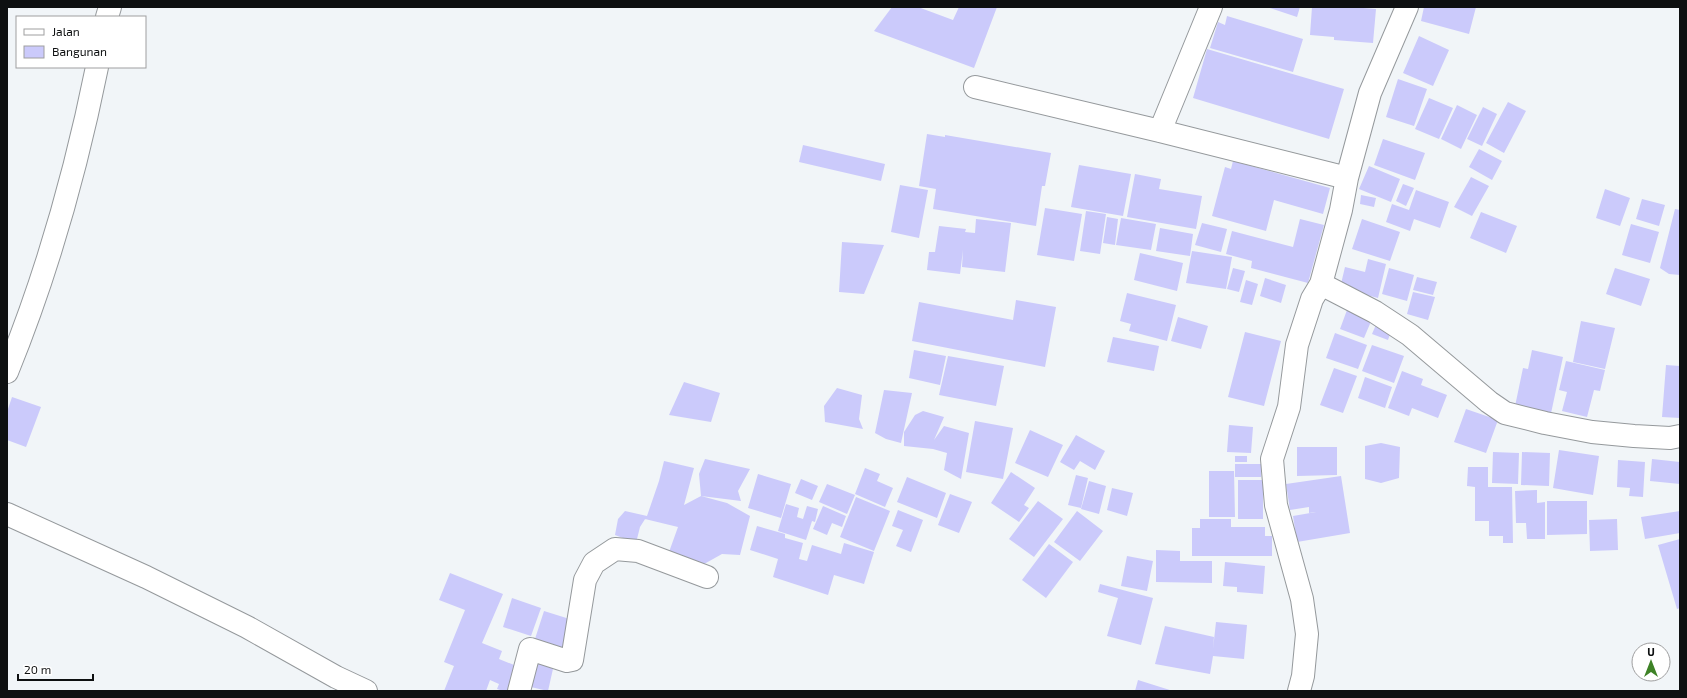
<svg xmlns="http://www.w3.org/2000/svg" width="1687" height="698" font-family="'Exo 2',sans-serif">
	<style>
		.building { fill: #cbcafb }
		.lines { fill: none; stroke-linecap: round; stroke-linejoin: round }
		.minor-casing { stroke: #95999c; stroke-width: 24 }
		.minor { stroke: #fff; stroke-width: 22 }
	</style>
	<rect width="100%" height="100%" fill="#f1f5f8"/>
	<path class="building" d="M892,7h26l35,13 6,-13h38l-23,61 -100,-37z
		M1267,7h33l-3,10z
		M1312,7h39l25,2 -3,34 -39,-3v-3l-24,-2z
		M1424,7h52l-7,27 -48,-13z
		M1227,16l76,23 -10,33 -83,-24 8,-26 7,3z
		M1419,36l30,14 -16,36 -30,-13z
		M1207,49l137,40 -15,50 -136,-41z
		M1398,79l29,10 -13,37 -28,-9z
		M1429,98l24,10 -14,31 -24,-10z
		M1508,102l18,9 -22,42 -18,-10z
		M1457,105l20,10 -16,34 -20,-10z
		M1483,107l14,7 -15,32 -15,-7z
		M927,134l18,3v-2l106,18 -6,33h-3l-6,40 -103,-17 3,-20 -17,-3z
		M1383,139l42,14 -10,27 -41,-15z
		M803,145l82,19 -4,17 -82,-19z
		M1479,149l23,12 -10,19 -23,-13z
		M1233,161l97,27 -7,26 -49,-14 -8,31 -54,-15 13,-49 6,2z
		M1079,165l52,9 -8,42 -52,-9z
		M1369,166l31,13 -9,23 -32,-13z
		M1135,174l26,5 -2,10 43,7 -6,33 -69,-12z
		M1471,177l18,9 -17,30 -18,-9z
		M1403,184l11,4 -8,18 -10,-5z
		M900,185l28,5 -9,48 -28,-6z
		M1605,189l25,9 -10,28 -24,-8z
		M1416,190l33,12 -9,26 -26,-9 -4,12 -24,-9 6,-18 17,6z
		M1361,195l15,3 -2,9 -14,-3z
		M1642,199l23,6 -6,21 -23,-7z
		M1045,208l37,6 -8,47 -37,-6z
		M1675,209l5,1v65l-11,-1 -9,-6z
		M1086,211l20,3 -6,40 -20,-3z
		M1481,212l36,14 -11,27 -36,-15z
		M1107,217l11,2 -3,26 -12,-2z
		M1121,218l35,6 -5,26 -35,-5z
		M976,219l35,4 -6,49 -43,-5 1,-17 -3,24 -33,-4 2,-18h6l4,-26 27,3 -1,3 10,1z
		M1300,219l24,6 -16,58 -57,-15 1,-7 -26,-7 6,-23 61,16z
		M1362,219l38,13 -10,29 -38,-12z
		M1202,223l25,6 -6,23 -26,-7z
		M1631,224l28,8 -9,31 -28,-8z
		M1160,228l33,6 -3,22 -34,-5z
		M842,242l42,3 -20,49 -25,-2z
		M1192,251l40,6 -6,32 -40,-6z
		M1140,253l43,10 -6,28 -43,-11z
		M1368,259l18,5 -8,34 -38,-10 5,-21 20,5z
		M1233,268l12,3 -6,21 -12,-3z
		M1389,268l25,7 -7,26 -25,-7z
		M1615,268l35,11 -9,27 -35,-12z
		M1417,277l20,5 -4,13 -20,-5z
		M1265,278l21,7 -5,18 -21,-7z
		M1246,280l12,4 -6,21 -12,-3z
		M1413,292l22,5 -7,23 -21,-6z
		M1127,293l49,12 -9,36 -38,-10 2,-7 -11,-3z
		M1016,300l40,7 -11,60 -133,-26 7,-39 94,18z
		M1347,310l25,9 -8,19 -24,-9z
		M1178,317l30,9 -7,23 -30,-8z
		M1378,320l15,5 -5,15 -16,-6z
		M1581,321l34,7 -10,41 -32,-7z
		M1245,332l36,9 -17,65 -36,-9z
		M1335,333l32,12 -9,24 -32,-11z
		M1113,337l46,9 -5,25 -47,-9z
		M1372,345l32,11 -10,27 -32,-12z
		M914,350l32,6 -6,29 -31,-7z
		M1532,350l31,7 -13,61 -36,-7 9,-43 5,1z
		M948,356l56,10 -8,40 -57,-11z
		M1566,361l39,9 -5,21 -6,-1 -7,27 -25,-6 5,-19 -8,-2z
		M1666,365l14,1v52l-18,-1z
		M1334,368l23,8 -14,37 -23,-8z
		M1402,371l21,8 -2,6 26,10 -9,23 -26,-10 -3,8 -21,-8z
		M1365,377l27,10 -7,21 -27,-10z
		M684,382l36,11 -9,29 -42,-7z
		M837,388l25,7 -3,24 4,10 -38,-7 -1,-16z
		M884,390l28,3 -11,50 -15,-4 -11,-6z
		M12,397l29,10 -15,40 -19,-7v-28z
		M1466,409l32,11 -12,33 -32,-11z
		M923,411l21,6 -10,23 10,-14 25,7 -8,46 -17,-9 3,-17 -14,-4 -29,-3v-14l11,-17z
		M975,421l38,7 -10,51 -37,-7z
		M1229,425l24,2 -2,26 -24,-1z
		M1030,430l33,15 -15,32 -33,-14z
		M1076,435l29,16 -10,19 -15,-9 -6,9 -14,-8z
		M1381,443l19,4 -1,31 -18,5 -16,-4v-33z
		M1297,447h40v28l-40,1z
		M1559,450l40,6 -6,39 -40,-7z
		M1493,452l26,1 -1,31 -26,-1z
		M1522,452l28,1 -1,33 -28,-1z
		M1235,456h12v6h-12z
		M705,459l45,10 -12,22 3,10 -40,-5 -2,-22z
		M1652,459l28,3v22l-30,-3z
		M1618,460l27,2 -2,35 -14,-1 1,-8 -13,-1z
		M664,461l30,7 -10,37 17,-9 26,7 23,13 -10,39 -18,-1 -25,14 -28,-16 9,-25 -33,-8 2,-3 -7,11 -4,16 -21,-8 3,-16 7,-8 22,5 12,-35z
		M1235,464h26v13h-26z
		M1468,467h20v20h24l1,56h-10v-7h-14v-15h-14v-34l-8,-1z
		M865,468l15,6 -3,7 16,7 -8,19 -30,-13z
		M1209,471h25l1,46h-26z
		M1011,472l24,16 -11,17 5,3 -10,14 -28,-19z
		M758,474l33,10 -10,34 -33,-10z
		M1076,475l12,3 -7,30 -13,-3z
		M1341,476l9,57 -53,9 -4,-26 23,-4 -7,1v-6l-19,3 -4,-26z
		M907,477l39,16 -9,25 -40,-16z
		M801,479l17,7 -6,14 -17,-7z
		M1238,480h25v39h-25z
		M1089,481l17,5 -7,28 -18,-5z
		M827,484l28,11 -8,19 -28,-12z
		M1112,488l21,5 -6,23 -20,-6z
		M1537,490v13l8,-1v37h-18l-1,-16h-10l-1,-32z
		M950,494l22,8 -13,31 -21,-8z
		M856,497l34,14 -16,40 -34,-14z
		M1038,501l25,18 -29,38 -25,-18z
		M1547,501h40v33l-40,1z
		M786,504l13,4 -2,9 12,4 -6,-2 4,-13 11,3 -3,13 -3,-1 -6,19 -28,-9z
		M823,506l23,10 -4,11 -10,-4 -5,12 -14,-6z
		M898,510l25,10 -12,32 -15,-6 7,-16 -11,-4z
		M1077,511l26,20 -23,30 -26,-19z
		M1680,511v22l-35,6 -4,-22z
		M1200,519h31v8h34v9h7v20h-80v-28h8z
		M1617,519l1,31 -28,1 -1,-31z
		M757,526l28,8v4l18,5 -4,16 8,2 5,-16 29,9 3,-11 30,9 -10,32 -30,-9 -6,20 -55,-18 5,-18 -28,-9z
		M1680,539v69l-3,1 -19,-64z
		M1049,544l24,18 -27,36 -24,-18z
		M1156,550l24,1v10h32v22l-56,-1z
		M1127,556l26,5 -6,30 -26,-5z
		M1225,562l40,4 -2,28 -26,-2v-5l-14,-1z
		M450,573l53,21 -21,49 20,8 -3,8 25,10 -10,22h-11l-6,-2 2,-5 -9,-4 -4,11h-42l10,-25 -10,-4 21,-52 -26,-10z
		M1100,584l53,14 -12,47 -34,-9 11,-38 -20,-6z
		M512,598l29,10 -10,28 -28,-9z
		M544,611l32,10 -10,29 -32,-8z
		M1216,622l31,3 -3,34 -31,-3 -3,18 -55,-10 10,-38 49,11 -1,12z
		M530,654l25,6 -7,31 -26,-6z
		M1138,680l35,11h-38z"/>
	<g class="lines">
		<defs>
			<path id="minor" d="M107,17l3,-10
				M975,87l185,44 187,47
				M1160,131l51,-124
				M1321,284l54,28 35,23 79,67 16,11 40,10 47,9 42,4 36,2 10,-2
				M7,372c40,-98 69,-201 90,-305
				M7,514l139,63 101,50 89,50 30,14
				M519,691l11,-42 37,12 5,-1 13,-80 9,-17 21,-14 23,2 69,26
				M1299,691l4,-15 4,-42 -5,-35 -26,-94 -4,-46 17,-52 8,-62 15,-46 9,-15 20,-74 6,-32 23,-85 37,-86"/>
		</defs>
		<use href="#minor" class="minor-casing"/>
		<use href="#minor" class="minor"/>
	</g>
	<rect width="1687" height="698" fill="none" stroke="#0e1011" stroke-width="16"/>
	<rect x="16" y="16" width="130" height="52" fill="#ffffff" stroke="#9f9fa0"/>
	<rect x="24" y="29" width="20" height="6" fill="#ffffff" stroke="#9f9fa0"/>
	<text x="52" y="36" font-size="12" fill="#0e1011">Jalan</text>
	<rect x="24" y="46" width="20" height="12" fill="#cbcafb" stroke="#9f9fa0"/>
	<text x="52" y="56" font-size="12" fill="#0e1011">Bangunan</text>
	<g transform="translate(1651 662)"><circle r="19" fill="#ffffff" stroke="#9f9fa0"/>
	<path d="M0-3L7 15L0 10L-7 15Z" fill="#3e8226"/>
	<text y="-6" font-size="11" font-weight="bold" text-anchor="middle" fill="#0e1011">U</text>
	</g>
	<path d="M18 674v6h75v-6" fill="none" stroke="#0e1011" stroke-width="2"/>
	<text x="24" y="674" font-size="12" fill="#0e1011" stroke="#ffffff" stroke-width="3" paint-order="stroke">20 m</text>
</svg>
